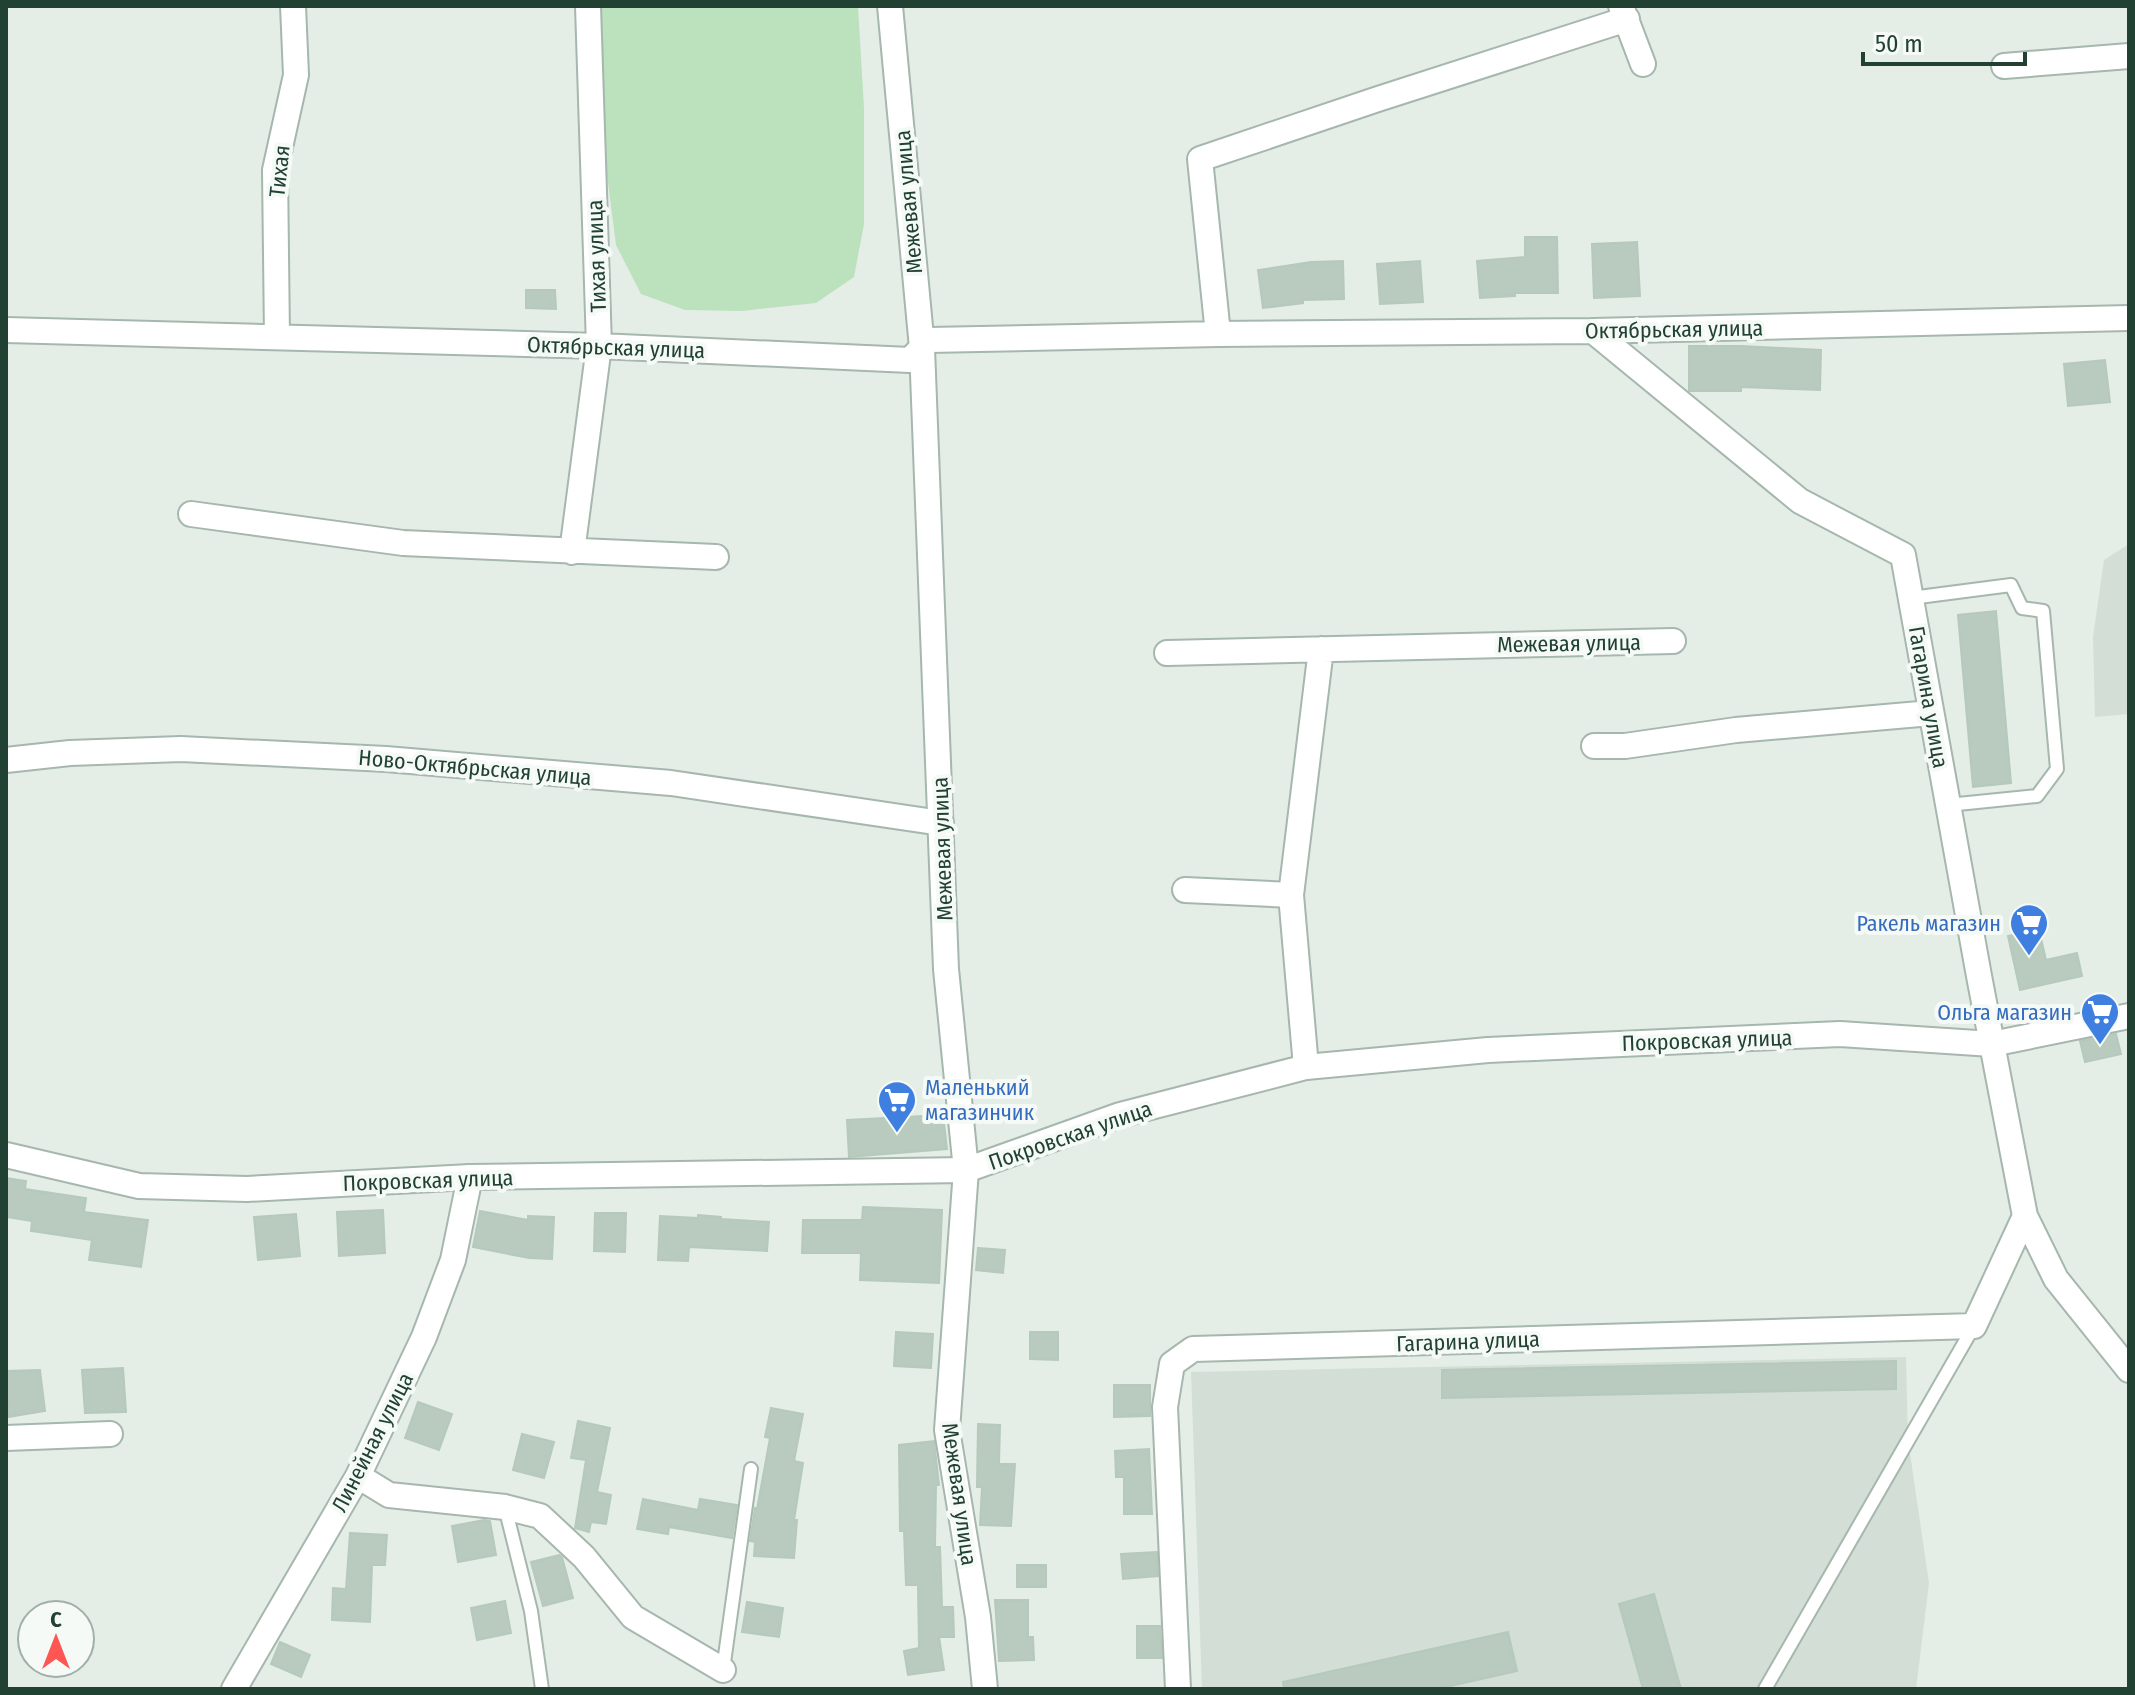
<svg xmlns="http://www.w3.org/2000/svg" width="2135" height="1695" font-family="'Fira Sans Condensed',sans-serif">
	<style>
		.built { fill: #d2ded6 }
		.green { fill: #bbe1bd }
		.building { fill: #b9cabf; stroke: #b5c9bc; stroke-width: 2 }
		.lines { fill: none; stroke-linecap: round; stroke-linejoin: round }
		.service-casing { stroke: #a6b7ad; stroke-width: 16 }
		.minor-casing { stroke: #a6b7ad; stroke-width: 28 }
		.tertiary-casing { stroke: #a6b7ad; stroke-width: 28 }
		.service { stroke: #fff; stroke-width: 12 }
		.minor { stroke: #fff; stroke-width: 24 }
		.tertiary { stroke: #fff; stroke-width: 24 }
		.labels { text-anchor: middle; stroke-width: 8; stroke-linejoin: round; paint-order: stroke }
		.street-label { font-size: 22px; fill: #214232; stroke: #f5faf6 }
		.shop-label { font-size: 22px; fill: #366cbe; stroke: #f5faf6; text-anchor: end }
	</style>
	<rect width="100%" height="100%" fill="#e4eee7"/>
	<path class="built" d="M2129,544v170l-34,3 -2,-80 11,-77z
		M1906,1357l2,83 21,143 -13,106h-714l-11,-317z"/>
	<path class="green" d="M600,6h258l6,103v115l-10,53 -38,26 -74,8 -57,-1 -44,-16 -25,-49 -9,-70z"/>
	<path class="building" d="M1525,237h32l1,56h-43v3l-35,2 -3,-37 48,-4z
		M1637,242l3,54 -46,2 -2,-54z
		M1343,261l1,38 -41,1v3l-40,5 -5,-38 53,-8z
		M1420,261l3,41 -43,2 -3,-40z
		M526,290h29l1,19 -30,-1z
		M1689,346h52l80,4 -1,40 -79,-3v4h-52z
		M2105,360l5,42 -42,4 -4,-42z
		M1996,611l15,172 -38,4 -15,-172z
		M2039,930l7,30 31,-7 5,23 -62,14 -12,-54z
		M2116,1034l5,20 -36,8 -5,-21z
		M943,1115l4,34 -98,8 -2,-37z
		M6,1178l20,3 -1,8 61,9 -2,14 64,8 -7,47 -52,-7 3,-20 -61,-9 1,-10 -26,-4z
		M863,1207l79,3 -3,73 -79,-3 1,-27h-59l1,-33h59z
		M383,1210l2,43 -46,3 -2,-44z
		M480,1211l48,9v-4l26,1 -2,42 -23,-1 -56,-11z
		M595,1213h31l-1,39 -31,-1z
		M296,1214l4,42 -42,4 -4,-43z
		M698,1215l23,2v2l48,3 -2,29 -78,-4 -1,14 -30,-1 2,-44 38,2z
		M978,1248l27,2 -2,23 -27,-3z
		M896,1332l37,2 -2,34 -37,-2z
		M1030,1332h28v28l-28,-1z
		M1896,1361v28l-454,9v-28z
		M123,1368l3,44 -41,1 -3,-43z
		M40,1370l5,41 -37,6 -2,-46z
		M1114,1385h36v31l-36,1z
		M418,1402l34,12 -13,36 -34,-12z
		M771,1408l32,6 -9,47 9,2 -9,57h3l-3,38 -40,-2 1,-14 -5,-1 5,-33 2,1 13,-71 -5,-1z
		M578,1421l32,7 -13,64 14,3 -5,29 -15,-2 -2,10 -14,-4 11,-68 -15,-2z
		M978,1424l22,1 -1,39h16l-4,62 -31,-1 2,-38h-5z
		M522,1434l32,8 -10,36 -31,-8z
		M934,1441l5,44h-3l-1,62h5l2,60h11l1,30h-15l5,33 -36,5 -4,-24 15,-3 -1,-63h-12l-2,-54h-4l-1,-86z
		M1149,1449l3,65h-28v-37h-8l-1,-26z
		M643,1499l55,11 2,-11 37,6 -5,33 -63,-11 -1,7 -31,-5z
		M484,1520l6,1 6,34 -38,7 -6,-36z
		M350,1533l37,2 -2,30h-13l-2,57 -38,-2 1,-32 13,1z
		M1157,1552l1,24 -35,3 -2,-25z
		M559,1555l3,2 11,41 -30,8 -12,-44z
		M1017,1565h29v22h-29z
		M1654,1594l27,95h-38l-24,-85z
		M995,1600h33v37h5l1,23 -35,1z
		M505,1601l6,32 -34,7 -6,-32z
		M747,1602l36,6 -4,29 -37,-5z
		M1137,1626h23l2,32h-25z
		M1508,1632l9,39 -80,18h-153l-1,-7z
		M280,1642l30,13 -9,22 -30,-13z"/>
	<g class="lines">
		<defs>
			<path id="service" d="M1911,598l100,-13 11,23 21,3 14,158 -20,27 -89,9
				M505,1507l26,104 11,78
				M723,1670l28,-201
				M1765,1689l209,-363"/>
			<path id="minor" d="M1621,6l22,58
				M2004,66l125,-10
				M6,330l593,16 311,14 19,-20 289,-6 375,-3 536,-13
				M1593,331l207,170 103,54 76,421 46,240 31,63 73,91
				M1218,334l-18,-175 178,-60 249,-80
				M277,337l-2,-167 21,-95 -3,-69
				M191,514l212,29 313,14
				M572,552l27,-206 -11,-340
				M1167,653l506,-12
				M1594,746h31l111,-16 195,-17
				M6,760l64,-7 111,-4 205,10 285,24 270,40
				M1185,890l106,5
				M1306,1067l-15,-172 30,-246
				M966,1170l-19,260 31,187 7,72
				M6,1438l104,-4
				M358,1476l31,19 116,12 35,9 44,41 49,60 90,53
				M234,1689l124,-213 66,-139 29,-77 17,-83
				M1178,1689l-13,-282 7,-43 21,-15 781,-23 51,-110"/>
			<path id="tertiary" d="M890,6l32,342 24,621 20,201
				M6,1155l133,31 108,3 223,-12 496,-7 154,-55 186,-48 182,-17 352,-16 152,10 137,-28"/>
		</defs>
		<use href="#service" class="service-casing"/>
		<use href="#minor" class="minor-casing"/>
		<use href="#tertiary" class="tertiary-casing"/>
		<use href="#service" class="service"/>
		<use href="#minor" class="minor"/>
		<use href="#tertiary" class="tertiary"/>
	</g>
	<defs>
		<symbol id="supermarket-pin" viewBox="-11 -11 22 30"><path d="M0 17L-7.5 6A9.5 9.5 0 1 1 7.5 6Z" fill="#3f7fe0" stroke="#f5faf6"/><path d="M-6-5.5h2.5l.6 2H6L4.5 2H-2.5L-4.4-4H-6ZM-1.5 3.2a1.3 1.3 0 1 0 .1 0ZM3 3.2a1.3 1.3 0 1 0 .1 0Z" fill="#fff"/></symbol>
	</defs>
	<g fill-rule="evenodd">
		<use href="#supermarket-pin" x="2007" y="901" width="44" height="60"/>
		<use href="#supermarket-pin" x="2078" y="990" width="44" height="60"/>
		<use href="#supermarket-pin" x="875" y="1078" width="44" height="60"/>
	</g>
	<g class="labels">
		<g class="street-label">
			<text transform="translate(279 171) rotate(-84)" y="8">Тихая</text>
			<text transform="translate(908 202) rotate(-95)" y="8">Межевая улица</text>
			<text transform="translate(596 256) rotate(-92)" y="8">Тихая улица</text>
			<text transform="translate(1674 329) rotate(-1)" y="8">Октябрьская улица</text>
			<text transform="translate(616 347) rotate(2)" y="8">Октябрьская улица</text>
			<text transform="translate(1569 643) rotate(-1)" y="8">Межевая улица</text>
			<text transform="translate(1929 697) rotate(80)" y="8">Гагарина улица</text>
			<text transform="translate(475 767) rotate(5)" y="8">Ново-Октябрьская улица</text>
			<text transform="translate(942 849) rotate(-92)" y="8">Межевая улица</text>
			<text transform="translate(1707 1040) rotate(-2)" y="8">Покровская улица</text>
			<text transform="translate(1070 1135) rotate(-19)" y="8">Покровская улица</text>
			<text transform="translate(428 1180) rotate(-2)" y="8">Покровская улица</text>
			<text transform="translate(1468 1341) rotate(-2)" y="8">Гагарина улица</text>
			<text transform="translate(372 1442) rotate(-63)" y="8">Линейная улица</text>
			<text transform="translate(960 1494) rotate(82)" y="8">Межевая улица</text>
		</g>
		<g class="shop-label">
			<text x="2001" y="931">Ракель магазин</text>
			<text x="2072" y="1020">Ольга магазин</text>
			<text x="925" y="1095" text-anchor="start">Маленький<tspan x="925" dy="25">магазинчик</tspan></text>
		</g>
	</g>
	<rect width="2135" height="1695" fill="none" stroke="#214232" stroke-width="16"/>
	<g transform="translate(56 1639)"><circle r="38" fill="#f5faf6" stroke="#a0b0a8" stroke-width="2"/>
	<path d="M0-6L14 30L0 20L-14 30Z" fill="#fd5653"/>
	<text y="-12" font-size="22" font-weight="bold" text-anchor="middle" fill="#214232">С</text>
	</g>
	<path d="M1863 52v12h162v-12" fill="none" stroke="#214232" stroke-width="4"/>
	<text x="1875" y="52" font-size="24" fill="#214232" stroke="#f5faf6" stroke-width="6" paint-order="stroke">50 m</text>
</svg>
